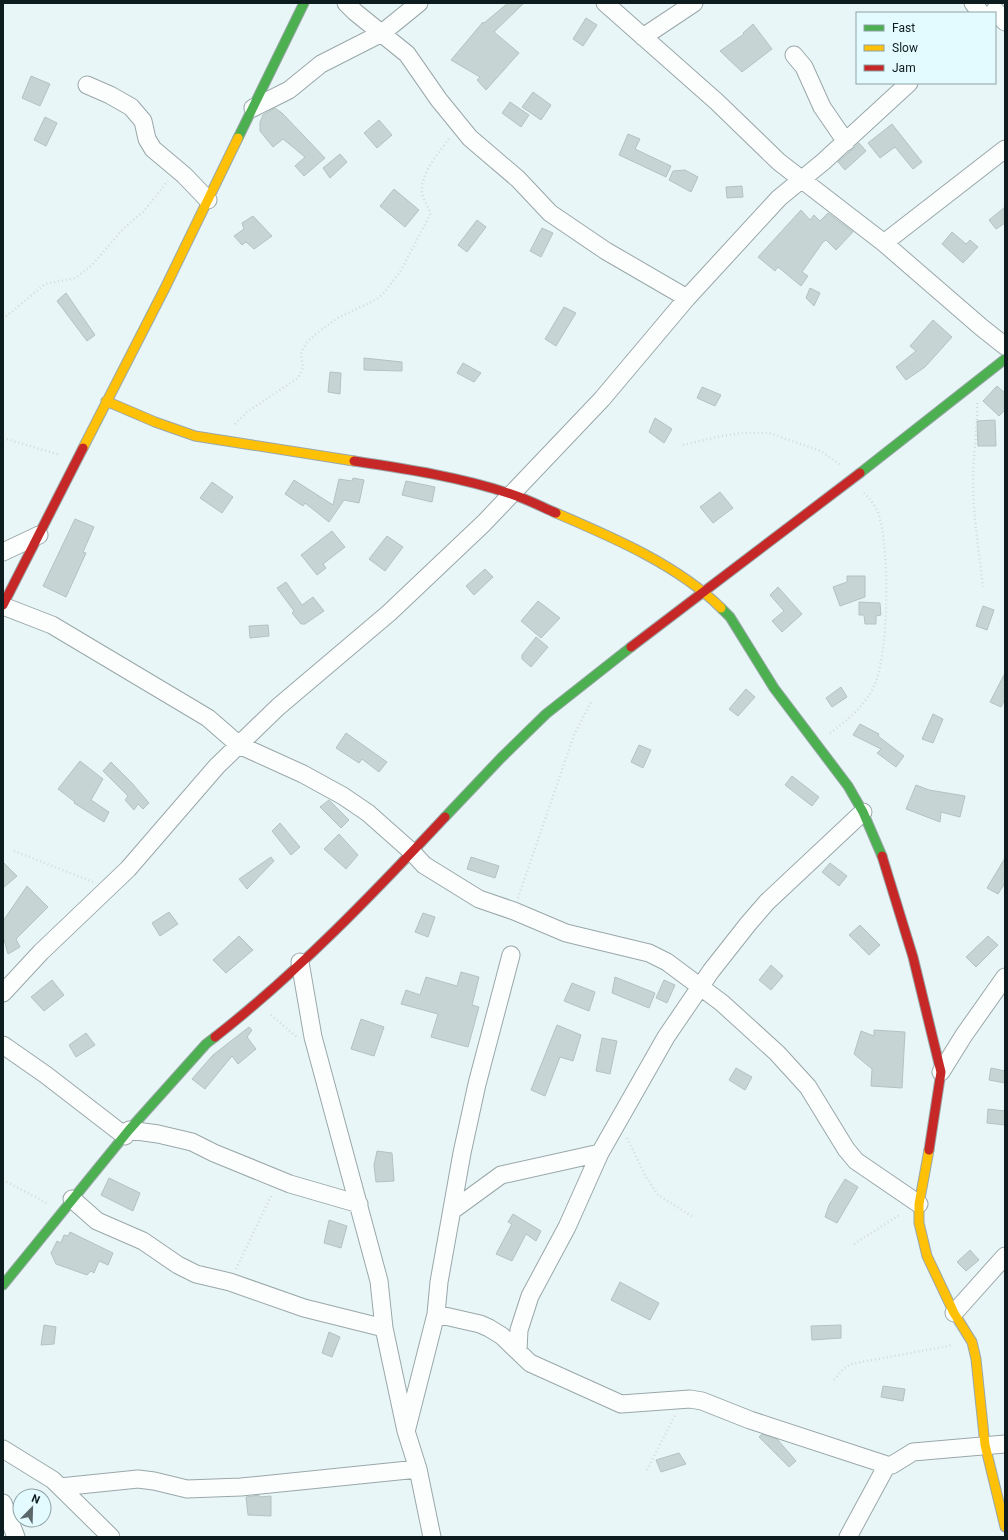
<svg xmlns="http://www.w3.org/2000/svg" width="1008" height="1540" font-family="Roboto,sans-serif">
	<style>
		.building { fill: #c7d4d4; stroke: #b5c2c2 }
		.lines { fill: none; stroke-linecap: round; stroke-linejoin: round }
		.street-casing { stroke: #9aa7a9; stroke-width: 19 }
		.fast-casing { stroke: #9aa7a9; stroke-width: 11 }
		.slow-casing { stroke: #9aa7a9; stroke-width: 11 }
		.jam-casing { stroke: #9aa7a9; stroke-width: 11 }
		.path { stroke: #d5dada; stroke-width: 2.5; stroke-dasharray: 1 3; stroke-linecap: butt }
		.street { stroke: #fcfefe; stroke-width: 17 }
		.fast { stroke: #4caf50; stroke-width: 9 }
		.slow { stroke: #ffc107; stroke-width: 9 }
		.jam { stroke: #c62828; stroke-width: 9 }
	</style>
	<rect width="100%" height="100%" fill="#e9f6f8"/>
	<path class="building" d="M508,3h16l-30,29 25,21 -33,37 -9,-10 3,-3 -29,-17 32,-38 1,1z
		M586,18l11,7 -14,21 -10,-7z
		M753,24l19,25 -30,23 -22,-21 24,-17 -1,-1z
		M31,76l19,8 -10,22 -18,-8z
		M533,92l18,13 -10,15 -19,-13z
		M510,102l19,13 -8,12 -19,-14z
		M275,108l7,5 43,45 -21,18 -9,-10 10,-9 -22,-18 -10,8 -13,-16v-9l3,-7z
		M45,117l12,6 -11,23 -12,-6z
		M379,120l13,15 -15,13 -13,-15z
		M892,124l30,38 -9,7 -18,-22 -15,11 -12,-15z
		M628,134l12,5 -5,10 36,17 -5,11 -47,-22z
		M859,143l7,8 -21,19 -7,-8z
		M340,154l7,8 -17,16 -7,-10z
		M685,170l13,7 -7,15 -22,-12 4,-9z
		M742,186l1,11 -16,1 -1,-11z
		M394,189l25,21 -14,17 -25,-21z
		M1005,207v16l-9,6 -7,-9z
		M801,210l9,10 4,-5 6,6 8,-8 25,19 -17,18 -10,-10 -3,2 -21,30 6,4 -7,10 -23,-19 -3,4 -17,-14z
		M253,216l19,20 -18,13 -8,-7 -4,3 -8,-9 10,-7 -2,-6z
		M477,220l9,7 -19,25 -9,-7z
		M542,228l11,5 -12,24 -11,-6z
		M952,232l14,12 4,-4 8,7 -15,16 -21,-19z
		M810,288l10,5 -6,13 -8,-8z
		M66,293l29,42 -8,6 -30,-40z
		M564,307l12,6 -20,33 -11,-7z
		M933,320l19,17 -27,30 -19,13 -10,-13 20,-16 -6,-5z
		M364,358l38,4v9l-38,-1z
		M463,363l18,10 -7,9 -17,-9z
		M330,372l11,1 -1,21 -12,-2z
		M997,386l8,7v17l-6,6 -16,-15z
		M702,387l19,8 -6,11 -18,-8z
		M655,418l17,11 -8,14 -15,-11z
		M995,420l1,26h-18l-1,-25z
		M353,478l11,2 -5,23 -15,-3 -15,22 -24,-19 -2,3 -18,-12 9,-14 39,25 6,-26 13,2z
		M406,481l29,6 -3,15 -30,-7z
		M212,482l21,15 -11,16 -22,-15z
		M720,492l13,16 -20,15 -13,-16z
		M75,519l19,8 -11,25 3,1 -20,44 -23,-11z
		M332,531l13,16 -22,17 3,4 -9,7 -16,-20z
		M387,536l16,11 -18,24 -16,-12z
		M485,569l8,8 -19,18 -8,-9z
		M847,576h18v21l-25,9 -7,-19 14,-5z
		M286,582l16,23 11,-8 11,14 -19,13h-4l-9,-11 2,-2 -17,-23z
		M778,587l24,27 -20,18 -10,-11 12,-10 -14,-16z
		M538,601l22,17 -19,20 -20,-17z
		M859,602l21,1 1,12 -5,1v8h-11l-1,-9h-5z
		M983,606l11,4 -7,20 -11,-4z
		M268,625l1,11 -19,2 -1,-12z
		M536,637l12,10 -17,20 -9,-8v-4z
		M1005,673v26l-4,8 -11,-5z
		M841,687l6,10 -15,10 -6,-9z
		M746,689l9,8 -17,19 -9,-7z
		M933,714l10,5 -10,24 -11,-4z
		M860,724l19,10 -1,2 26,20 -8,11 -19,-14 4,-4 -28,-14z
		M346,733l41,29 -8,10 -17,-13 -3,4 -23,-15z
		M639,745l12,5 -8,18 -12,-6z
		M80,761l23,18 -12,21 18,12 -5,10 -30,-19 1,-1 -17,-13z
		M111,762l20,20 18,21 -6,6 -5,-5 -4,6 -9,-10 3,-4 -25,-25z
		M792,776l27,21 -7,9 -27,-21z
		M916,785l13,5 36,6 -5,21 -19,-5 -1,10 -34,-13z
		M329,800l20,20 -8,8 -21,-21z
		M280,823l20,24 -9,8 -19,-24z
		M339,834l19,21 -12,14 -22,-20z
		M271,857l3,4 -27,28 -8,-10z
		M471,857l28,9 -4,12 -28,-9z
		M1005,858v25l-7,11 -11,-6z
		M3,862l14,14 -14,12z
		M830,863l17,13 -8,10 -17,-14z
		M27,886l21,21 -32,32 4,8 -12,7 -5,-18v-15z
		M169,912l9,12 -18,12 -8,-13z
		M423,913l12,4 -7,20 -13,-5z
		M860,925l20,20 -11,10 -20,-20z
		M239,936l14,14 -27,23 -13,-13z
		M988,936l10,9 -22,22 -10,-10z
		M771,965l12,11 -12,14 -12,-10z
		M461,972l18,5 -7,28 7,2 -11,40 -37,-10 7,-23 -37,-10 5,-14 14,5 6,-18 31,9z
		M615,977l40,16 -6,15 -37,-15z
		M52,980l12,15 -20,16 -13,-14z
		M664,980l11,5 -8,18 -11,-5z
		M572,983l23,9 -6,19 -25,-10z
		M361,1019l23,8 -10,29 -23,-7z
		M557,1025l24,10 -8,26 -13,-4 -15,39 -14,-6z
		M249,1027l3,3 -5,7 9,12 -18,15 -6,-8 -27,33 -13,-10 21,-24z
		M874,1030l31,2 -3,56 -31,-2 1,-17 -18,-15 7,-23 13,5z
		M86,1033l9,12 -19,12 -7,-12z
		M602,1038l15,3 -7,33 -14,-3z
		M736,1068l16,9 -7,13 -16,-10z
		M991,1068l14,3v12l-16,-3z
		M988,1109l17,2v14l-18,-2z
		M377,1151l15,2 2,28 -18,1 -2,-17z
		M109,1178l31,15 -7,18 -32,-16z
		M845,1179l13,8 -21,36 -12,-6 4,-12z
		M513,1214l28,17 -5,10 -10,-7 -14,27 -16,-7 16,-30 -4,-2z
		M329,1220l18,6 -6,22 -17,-5z
		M70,1232l43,21 -5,12 -9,-4 -5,12 -3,-2 -4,4 -31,-11 -5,-11 6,-12 4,2 3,-8 4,1z
		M970,1250l9,10 -13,11 -9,-9z
		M620,1282l39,21 -9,17 -39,-20z
		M44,1325l12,2 -2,17 -13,1z
		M841,1325v13l-29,2 -1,-14z
		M329,1332l11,5 -8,20 -10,-4z
		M883,1386l22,3 -2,12 -22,-4z
		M762,1434l15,5 19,22 -7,6 -30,-30z
		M679,1453l7,11 -25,8 -5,-12z
		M259,1495v2l12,-1v20l-23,-1 -2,-18z"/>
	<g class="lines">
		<defs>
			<path id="street" d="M346,3l9,9 52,42 32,46 31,38 48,41 32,34 56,38 81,47
				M605,3l112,99 62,60 105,81 97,84 24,19
				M973,3l8,10
				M995,10l10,12
				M643,37l51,-34
				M794,55l10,12 18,40 24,35
				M87,85l23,10 21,12 12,14 4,18 6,10 31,26 24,25
				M253,108l36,-18 32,-26 61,-31 37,-30
				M884,243l121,-94
				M3,552l36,-17
				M3,606l49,19 156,93 31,27 64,29 40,22 25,17 44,39 12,13 55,34 35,12 52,22 83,20 18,9 55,41 55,50 31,34 38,62 10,12 63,43
				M300,962l13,75 66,244 5,47 22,103 12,38 14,68
				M3,993l38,-41 87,-83 89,-103 61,-59 111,-94 95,-90 118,-124 85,-101 92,-100 44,-36 86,-79
				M3,1045l43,30 79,61
				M941,1072l23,-37 41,-58
				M129,1130l29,4 34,8 22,11 76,31 69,20
				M72,1199l25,22 46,20 35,24 18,9 34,8 74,26 80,20
				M453,1210l48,-35 99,-22
				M954,1313l51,-57
				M436,1314l44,10 9,4 13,8 28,27 91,41 69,-5 12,2 48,19 137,45h5l21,-13 92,-8
				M518,1350l1,-20 11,-34 37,-69 33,-74 66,-116 45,-66 37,-47 19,-22 96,-90
				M407,1428l29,-114 3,-32 23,-129 15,-69 34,-129
				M3,1449l50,31 58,57
				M60,1487l78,-8 16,2 33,8 54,-2 177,-18
				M3,1503l13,34
				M848,1537l39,-72"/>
			<path id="fast" d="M238,138l66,-135
				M860,473l145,-114
				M721,608l9,9 44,71 74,98 15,26 19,44
				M445,817l56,-59 45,-44 85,-67
				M3,1285l126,-155 77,-86 9,-7"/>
			<path id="slow" d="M106,401l49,21 40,14 159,25
				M83,448l82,-160 73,-150
				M556,513c56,24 122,52 165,95
				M929,1150l-10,54v19l8,33 27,57 18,29 4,17 9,86 20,82"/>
			<path id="jam" d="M354,461c53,8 106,16 157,33 16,5 31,13 45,19
				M3,605l80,-157
				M631,647l229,-174
				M882,856l31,101 28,115 -12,78
				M215,1037c83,-65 157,-142 230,-220"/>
		</defs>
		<use href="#street" class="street-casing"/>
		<use href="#fast" class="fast-casing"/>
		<use href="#slow" class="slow-casing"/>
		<use href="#jam" class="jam-casing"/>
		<path class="path" d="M3,319l42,-35 30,-6 8,-6 10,-8 30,-35 21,-18 24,-30
			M977,403c1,26 -4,51 -4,77 0,36 6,71 10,107
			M235,424l12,-12 51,-34 5,-10 -2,-14 2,-5 4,-7 9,-8 20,-15 41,-20 6,-5 17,-22 30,-57c1,-6 -7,-14 -8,-23 -2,-19 18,-40 28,-55
			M3,438l57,17
			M683,445l39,-9 20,-3h27l52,18 21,15
			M830,733c18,-13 36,-28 45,-49 14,-34 15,-137 3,-172 -3,-7 -8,-13 -14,-19
			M14,851l79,31
			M518,898l56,-163 17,-33
			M271,1015l27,23
			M627,1138l19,39 12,18 35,22
			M3,1180l44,23
			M854,1244l47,-30
			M236,1269l36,-75
			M834,1380l9,-11 8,-5 102,-19
			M647,1470l28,-55"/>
		<use href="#street" class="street"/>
		<use href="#fast" class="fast"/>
		<use href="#slow" class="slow"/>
		<use href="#jam" class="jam"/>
	</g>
	<rect width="1008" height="1540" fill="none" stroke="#0d1c1e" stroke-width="8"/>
	<rect x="856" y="12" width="140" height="72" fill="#e3fbfe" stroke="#8da2a4"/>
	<rect x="864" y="25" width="20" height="6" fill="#4caf50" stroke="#8da2a4"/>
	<text x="892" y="32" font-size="12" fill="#0d1c1e">Fast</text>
	<rect x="864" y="45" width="20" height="6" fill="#ffc107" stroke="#8da2a4"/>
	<text x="892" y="52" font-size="12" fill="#0d1c1e">Slow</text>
	<rect x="864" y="65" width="20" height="6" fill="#c62828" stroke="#8da2a4"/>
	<text x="892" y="72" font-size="12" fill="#0d1c1e">Jam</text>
	<g transform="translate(32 1508) rotate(23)"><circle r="19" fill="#e3fbfe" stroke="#8da2a4"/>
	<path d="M0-3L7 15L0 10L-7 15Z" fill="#5a686a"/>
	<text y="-6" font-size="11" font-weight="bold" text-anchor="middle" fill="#0d1c1e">N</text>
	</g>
</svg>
